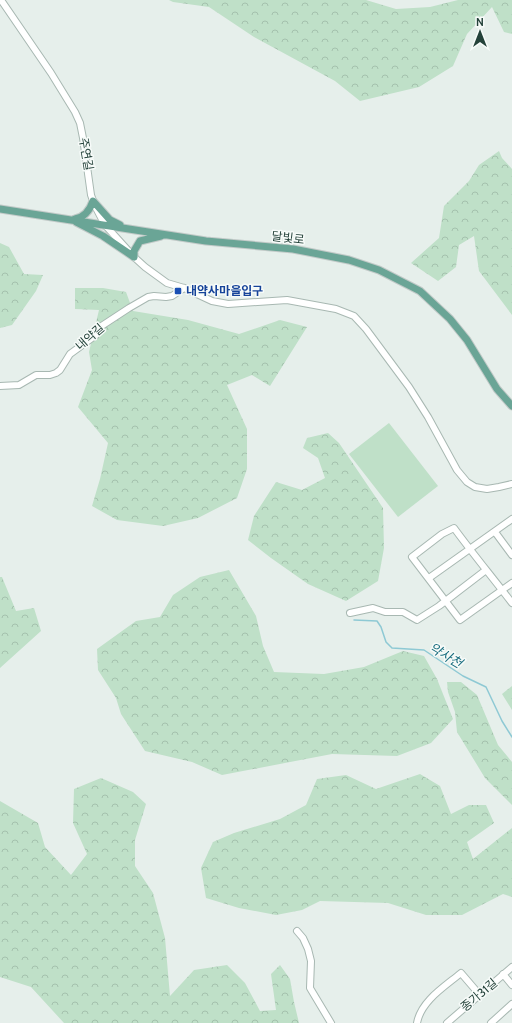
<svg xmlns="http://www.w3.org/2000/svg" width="512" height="1023" font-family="Cabin,'Noto Sans KR',sans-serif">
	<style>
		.grass { fill: #bfe0c8 }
		.forest { fill: url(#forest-crowns) }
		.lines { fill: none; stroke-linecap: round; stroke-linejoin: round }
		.stream { stroke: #8ec9d4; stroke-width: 1.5 }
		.minor-casing { stroke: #a8b8b2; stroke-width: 8 }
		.major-casing { stroke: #c2cac8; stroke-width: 9 }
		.minor { stroke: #fff; stroke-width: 6 }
		.major { stroke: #6aa596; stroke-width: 7 }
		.transit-dot { fill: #1a4fb4; stroke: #f7fbf9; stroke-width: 1.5 }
		.labels { text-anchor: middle; stroke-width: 3; stroke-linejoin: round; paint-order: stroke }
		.street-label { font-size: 12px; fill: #24423a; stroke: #f7fbf9 }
		.transit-label { font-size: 12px; font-weight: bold; fill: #164399; stroke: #f7fbf9; text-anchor: start }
		.water-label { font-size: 13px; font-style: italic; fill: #1c6f80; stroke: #f7fbf9 }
	</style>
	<defs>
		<pattern id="forest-crowns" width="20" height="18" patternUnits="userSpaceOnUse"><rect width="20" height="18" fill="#bfe0c8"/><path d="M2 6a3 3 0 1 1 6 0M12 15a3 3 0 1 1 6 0" fill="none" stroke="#a4c1ad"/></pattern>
	</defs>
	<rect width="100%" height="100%" fill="#e6efeb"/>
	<path class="grass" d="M389,423l49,63 -40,31 -49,-63z"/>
	<path class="forest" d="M169,0h197l30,9 34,-2 28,-7h54v34l-8,-2 -12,-25 -25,27 -14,32 -34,21 -59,14 -25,-20 -81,-44 -45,-30 -36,-5z
		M499,151l3,7 10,11v146l-33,-44 -5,-35 -15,9 -3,22 -18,14 -27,-18 28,-25 5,-32 25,-25 10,-16z
		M0,243l9,4 15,27 19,1 -7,16 -24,34 -12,3z
		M75,288h28l23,4 7,19 55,9 51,14 41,-14 27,7 -37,59 -18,-11 -25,10 20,44v40l-10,29 -39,20 -35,8 -46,-6 -25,-14 8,-27 8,-36 -30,-36 14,-37 -3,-18 10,-42 -24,-1z
		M328,433l11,10 44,65 1,40 -6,33 -32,20 -38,-17 -37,-26 -23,-18 6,-24 22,-34 26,8 23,-12 -7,-20 -15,-10 4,-10z
		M229,570l27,46 7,30 11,26 50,2 40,-7 39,-16 21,5 13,23 16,40 -22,24 -34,13 -65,-2 -110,21 -30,-13 -47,-11 -24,-37 -5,-16 -18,-28 -1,-21 39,-28 24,-4 13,-22 27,-18z
		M0,577h2l14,34 18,-3 7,23 -41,37z
		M447,682h14l16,13 21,50 14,17v43l-27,-27 -28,-46 -2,-20 -7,-20z
		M512,686v24l-10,-16z
		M420,774l20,12 11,28 18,-9h17l8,18 -27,19 6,17 39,-31v69l-9,-3 -41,21h-36l-38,-12 -68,-2 -18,9 -26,5 -37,-7 -33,-10 -5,-30 12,-26 21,-9 46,-14 26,-14 11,-26 29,-4 30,14z
		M101,778l32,14 13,12 -11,36v26l18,27 12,45 5,58 24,-26 33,-5 18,18 15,28 16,-1 -5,-36 9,-9 10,14 4,23 5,21h-235l-33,-36 -31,-10v-176l38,22 7,24 26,28 16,-21 -14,-31 1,-34z"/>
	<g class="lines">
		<path class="stream" d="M354,620l23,1 4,6 5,15 6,6 32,2 39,26 23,11 16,34 10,16"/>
		<defs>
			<path id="minor" d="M1,0l50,73 24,39 5,11 3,15 8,57 4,11 10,19 29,32 11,10 22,16 17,5 28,13 16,3 59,-4 49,9 18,7 12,13 43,58 19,30 29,53 10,12 8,5 12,2 12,-2 13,-3
				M0,386l19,-1 17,-10h14l6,-2 4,-3 10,-16 26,-19 4,-8 29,-19 19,-11 6,-1 12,1 6,-1 12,-8
				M495,532l17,23
				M429,578l83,-59
				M512,583l-52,37 -48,-63 30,-23 12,-6c19,26 39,50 58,75
				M350,613l23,-5 12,4h18l14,8 22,-14 47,-36
				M297,931l6,7 5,11 3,12 -1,27 21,35
				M503,974l9,11
				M417,1023c4,-22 27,-36 44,-50l18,21
				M447,1023l65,-56
				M491,1023l21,-19"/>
			<path id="major" d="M0,209l206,32 87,8 56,11 30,10 41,21 30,28 17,21 30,49 15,17
				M75,219c10,-2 15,-9 18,-18l17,19 10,5
				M76,222l27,14 31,21
				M134,257v-6l6,-10 21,-5"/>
		</defs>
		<use href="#minor" class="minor-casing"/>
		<use href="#major" class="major-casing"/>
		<use href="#minor" class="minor"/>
		<use href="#major" class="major"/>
	</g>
	<rect class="transit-dot" x="174" y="287" width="8" height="8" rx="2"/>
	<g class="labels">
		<g class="street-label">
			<text transform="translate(86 154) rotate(80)" y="4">주연길</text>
			<text transform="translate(288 238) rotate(7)" y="4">달빛로</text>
			<text transform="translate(90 337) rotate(-41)" y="4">내약길</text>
			<text transform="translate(479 995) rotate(-40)" y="4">종가31길</text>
		</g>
		<g class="transit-label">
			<text x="186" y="295">내약사마을입구</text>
		</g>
		<g class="water-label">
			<text transform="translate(446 655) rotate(31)" y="5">약사천</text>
		</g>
	</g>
	<g transform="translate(480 32)" stroke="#f7fbf9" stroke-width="3" paint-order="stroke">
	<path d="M0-3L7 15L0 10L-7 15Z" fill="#24423a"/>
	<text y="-6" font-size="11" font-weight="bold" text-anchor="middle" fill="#24423a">N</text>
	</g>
</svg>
